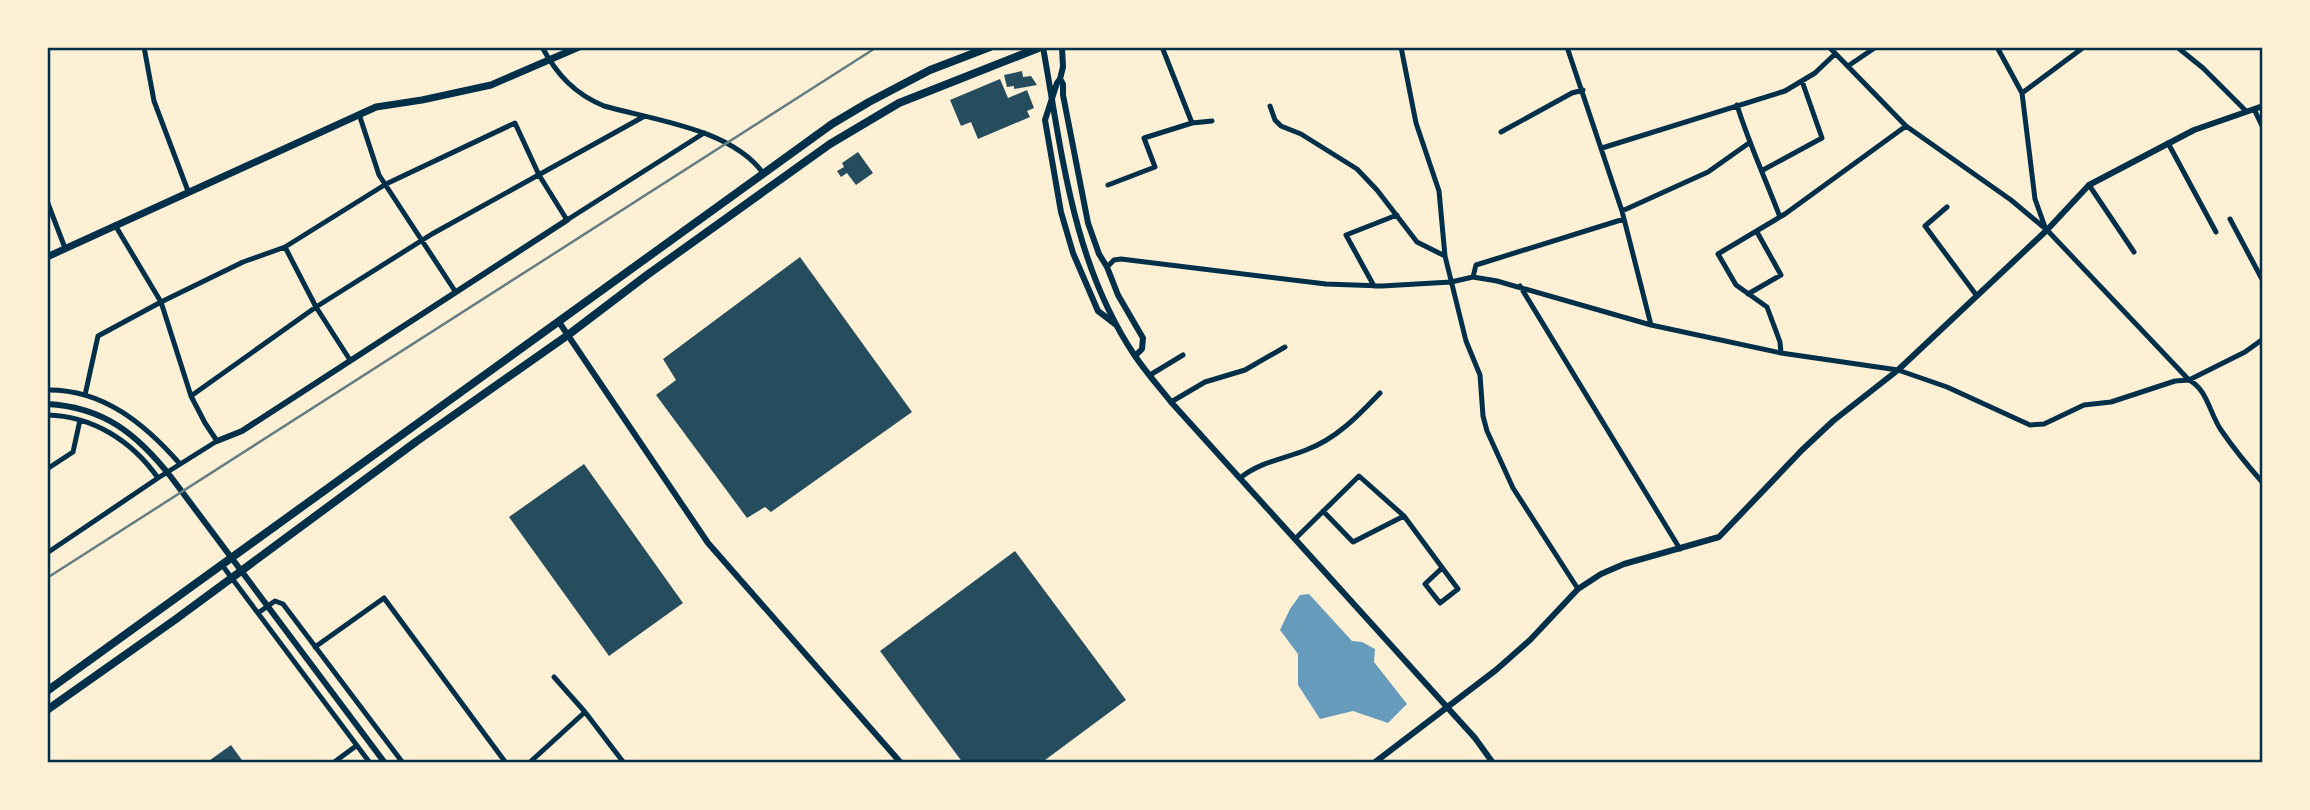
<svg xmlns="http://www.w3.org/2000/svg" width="2310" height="810" font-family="'Varela Round',sans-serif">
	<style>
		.water { fill: #669bbc }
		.building { fill: #264d5e }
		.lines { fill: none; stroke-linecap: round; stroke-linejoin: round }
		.minor { stroke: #003049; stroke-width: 5 }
		.tertiary { stroke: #003049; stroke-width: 6 }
		.secondary { stroke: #003049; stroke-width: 7 }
		.trunk { stroke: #003049; stroke-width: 8 }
		.rail { stroke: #657d81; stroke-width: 2.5 }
		.neatline { fill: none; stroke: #003049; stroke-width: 2.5 }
	</style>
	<rect width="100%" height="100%" fill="#fdf0d5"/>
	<path class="water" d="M1309,594l43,47 10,1 13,7 -1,13 33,42 -19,19 -35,-12 -33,8 -22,-34v-31l-18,-24 10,-21 10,-14z"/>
	<path class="building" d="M1022,71l1,6 8,-1 6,9 -23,4v-3l-7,1 -3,-12z
		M1000,79l8,19 19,-8 7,18 -7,3 3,6 -52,22 -7,-17 -10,4 -11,-26z
		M858,152l15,21 -17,12 -9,-12 -6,4 -4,-6 7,-4 -2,-4z
		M800,257l112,155 -141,100 -6,-5 -18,11 -91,-123 20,-15 -13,-21z
		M584,464l99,139 -74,53 -100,-139z
		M1015,551l111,149 -85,63h-78l-83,-112z
		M231,745l13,18h-38z"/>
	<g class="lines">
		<path class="minor" d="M144,47l10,54 34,90
			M542,47c15,28 33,47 62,59 50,14 127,23 159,67
			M1162,47l30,76 20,-2
			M1401,47l15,76 23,68 6,65 21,85 14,34 3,41 4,15 26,57 65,101
			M1567,47l55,164 29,114
			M1829,47l77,79 105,74 36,30 142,150c18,9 21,34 32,50 13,19 27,36 42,53
			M1997,47l25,46 13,106 10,28
			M2177,47l26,21 43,43
			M1848,66l28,-19
			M2022,93l62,-46
			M1737,105c12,39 29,75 43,112
			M1270,106l5,14 6,6 20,8 56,35 20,21 40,52 28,14
			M2254,109l9,19
			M359,114l20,61 76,116
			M1501,132l71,-39 11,-3
			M2168,143l48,89
			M1602,148l183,-57 30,-18 20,-19
			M1763,170l59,-32 -20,-57
			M1108,185l47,-18 -11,-29 48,-15
			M2089,185l45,67
			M47,201l18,47
			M1947,207l-22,19 52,70
			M1622,211l86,-39 41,-29
			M2230,219l33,62
			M285,247l31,60 34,53
			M1107,267l7,-7 7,-1 205,25 56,2 69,-4 22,-5 24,4 154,44 130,28 117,17 49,17 83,38 14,-1 40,-19 27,-3 64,-21 14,-1 56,-28 18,-13
			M1473,277l3,-12 148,-46
			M1374,286l-28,-51 51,-20
			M1520,286l160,263
			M1748,294l33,-19 -24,-43
			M1781,353l-1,-11 -13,-35 -31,-22 -18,-31 67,-40 121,-88
			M1150,375l33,-20
			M47,390c56,-1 98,34 133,74
			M85,395l13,-59 63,-34 82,-40 42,-15 101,-63 129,-61 24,52 28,45 137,-87
			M191,396l125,-89 116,-73 211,-117
			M1171,402l34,-20 40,-12 40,-23
			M47,415c46,1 85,26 111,63
			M47,469l26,-17 7,-32
			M1240,478c20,-16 43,-19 66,-28 30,-11 52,-34 74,-57
			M1323,511l30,31 51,-26
			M1296,538l63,-62 45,40 54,73 -18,14 -15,-19 17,-16
			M47,553l111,-75 59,-37 -12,-18 -14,-27 -30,-94 -46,-77
			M222,565l148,198
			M258,613l17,-12 8,3 120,159
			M315,647l69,-49 122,165
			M554,677l31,35 39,51
			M333,763l23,-17
			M529,763l56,-51"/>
		<path class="tertiary" d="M1043,47c19,107 30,217 92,309 11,16 24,31 36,46l304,336 18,25
			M1062,47l1,20 -3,12 -3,4 -12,37 16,92 12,41 25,58 17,13
			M1060,79l3,5v11l25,128 11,31 8,13 11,28 25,43 -1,11 -7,7
			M559,322l149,221 193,220
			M47,404c57,3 90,30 124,73l214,286
			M217,441l25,-10 325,-211
			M1374,763l122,-93 34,-30 48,-51 23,-15 23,-10 95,-27 83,-87 31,-29 65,-51 149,-140 42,-45 105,-55 69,-24"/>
		<path class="secondary" d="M47,257l329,-150 46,-7 69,-15 88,-38"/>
		<path class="trunk" d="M47,691l785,-567 37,-22 61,-32 60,-23
			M47,710l129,-91 241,-178 151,-106 79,-60 183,-131 69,-41 142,-56"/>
		<path class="rail" d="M47,578l830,-531"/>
	</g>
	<rect width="2310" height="810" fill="none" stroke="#fdf0d5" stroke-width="98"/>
	<rect x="49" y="49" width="2212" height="712" class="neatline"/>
</svg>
